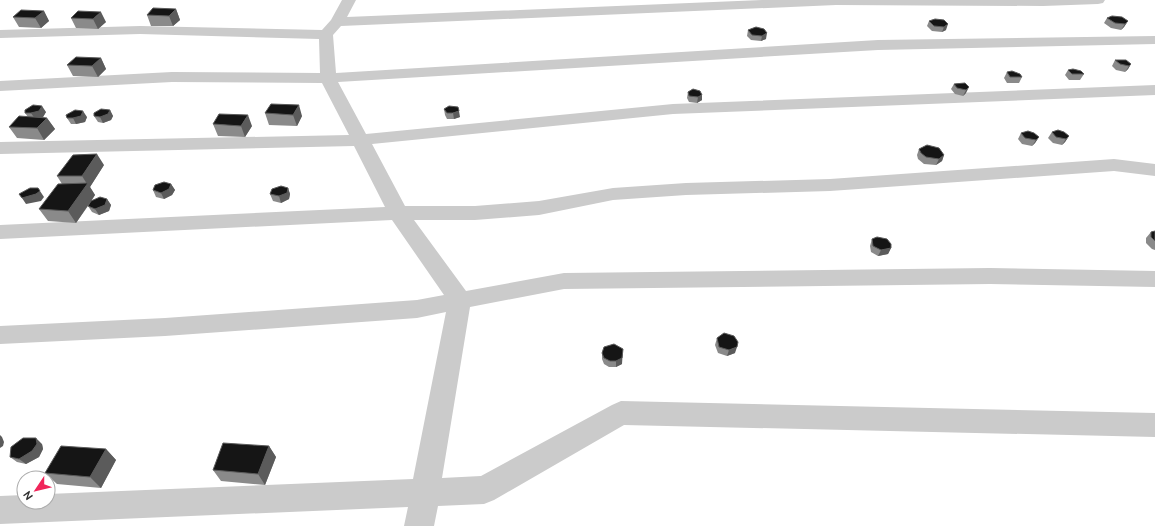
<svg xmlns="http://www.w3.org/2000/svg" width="1155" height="526" font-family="Ubuntu,sans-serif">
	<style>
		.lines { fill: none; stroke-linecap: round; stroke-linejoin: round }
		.street { fill: #cbcbcb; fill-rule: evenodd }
		.wall { fill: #8a8a8a }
		.shaded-wall { fill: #5b5b5b }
		.building { fill: #151515; stroke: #5b5b5b }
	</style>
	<rect width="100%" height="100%" fill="#fff"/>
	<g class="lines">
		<path class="street" d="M342,0h14l-9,17 415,-17h343l-2,3 -5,1 -55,2 -207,-1 -495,21 -8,9 3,38 542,-33 277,-4v8l-277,6 -540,32 28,52 307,-30 482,-19v10l-482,19 -301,30 33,62h70l64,-5 74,-13 73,-5 144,-4 284,-20 41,5v12l-41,-5 -284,20 -144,4 -73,5 -74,15 -64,5h-61l52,71 98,-18 426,-5 165,3v16l-165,-3 -426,5 -94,18 -28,171 39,-2 131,-71 9,-4 534,12v24l-531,-12 -130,75 -10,4 -46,2 -4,20h-30l4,-19 -408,17v-28l24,-1v7h24v-8l365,-15 33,-167 -29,6 -252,18 -165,8v-18l165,-8 252,-18 27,-5 -52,-75 -392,19v-14l385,-18 -31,-61 -354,8v-12l349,-7 -27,-52 -150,-1 -172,9v-10l172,-9 148,1 -1,-34 -179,-5 -140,4v-8l140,-4 182,4 9,-10z"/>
	</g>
	<path class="wall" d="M176,9l4,11 -7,6h-22l-4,-11z
		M44,11l5,10 -8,7 -22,-1 -6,-10z
		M78,11l28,11 -8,7 -22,-1 -5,-10z
		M1107,18l21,3 -4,6 -3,3 -10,-2 -7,-5z
		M944,20l2,10 -4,2 -10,-1 -5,-5 2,-5z
		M756,27l10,12 -5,2 -10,-1 -4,-4 1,-6z
		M101,58l5,11 -8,8 -25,-1 -6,-11z
		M1115,60l16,4 -3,5 -3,3 -9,-2 -4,-4z
		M1068,70l16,4 -4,6h-11l-4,-5z
		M1007,72l15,5 -3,6h-12l-3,-5z
		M965,83l1,10 -3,3 -8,-2 -4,-5 3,-5z
		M693,89l9,11 -5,3 -8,-1 -2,-4 1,-6z
		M271,104l31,12 -5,10 -28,-1 -4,-12z
		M444,109l16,8 -6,2h-7l-2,-4z
		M110,110l3,6 -2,4 -8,3 -5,-1 -4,-6z
		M46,112l-3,5h-2l6,1 8,11 -11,11 -27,-2 -8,-11 19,-10 -3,-4z
		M87,117l-2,5 -9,2h-5l-4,-6z
		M213,124l39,2 -7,11 -27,-1z
		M1052,132l17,4 -4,6 -3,3 -9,-2 -5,-5z
		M1021,133l18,4 -4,6 -3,3 -10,-2 -4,-5z
		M919,149l25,6 -2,6 -6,4 -12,-1 -6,-5 -1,-4z
		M104,165l-14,22 5,8 -3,5 15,-1 4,6 -2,6 -10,4 -7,-3 -4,-6 -12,17 -28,-2 -9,-12 23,-25 -5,-8z
		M171,184l4,6 -3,5 -8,4 -8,-2 -3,-7z
		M288,188l2,6 -1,5 -8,4 -8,-2 -3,-7z
		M1155,231v19l-3,-1 -6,-6v-5l5,-6z
		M872,239l19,9 -3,6 -10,2 -7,-4 -1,-6z
		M717,338l18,15 -8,3 -9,-3 -3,-8z
		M602,353l20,11 -6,3h-7l-5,-3 -2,-5z
		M42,444l1,5 -4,8 -13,7 -9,-2 -7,-5z
		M269,446l7,11 -11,28 -44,-4 -8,-11z
		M106,449l10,11 -15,28 -44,-4 -12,-11z"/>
	<path class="shaded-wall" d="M176,9l4,11 -7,6 -4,-10z
		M44,11l5,10 -8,7 -6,-10z
		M101,12l5,10 -8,7 -5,-10z
		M1128,21l-4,6 -3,3 4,-6z
		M948,24l-2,6 -4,2 2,-5z
		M767,33l-1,6 -5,2 1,-5z
		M101,58l5,11 -8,8 -6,-11z
		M1131,64l-3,5 -3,3 4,-6z
		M969,87l-3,6 -3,3 3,-6z
		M702,95v5l-5,3 1,-6z
		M299,105l3,11 -5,10 -4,-11z
		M42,106l4,6 -3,5 -8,2 -4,-6z
		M110,110l3,6 -2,4 -8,3 -3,-6z
		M83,111l4,6 -2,5 -9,2 -3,-6z
		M459,111l1,6 -6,2 -1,-6z
		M248,115l4,11 -7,11 -4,-11z
		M47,118l8,11 -11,11 -7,-12z
		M1069,136l-4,6 -3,3 4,-6z
		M1039,137l-4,6 -3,3 4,-6z
		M97,154l7,11 -14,22 5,8 -19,28 -8,-12 19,-27 -5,-8z
		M944,155l-2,6 -6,4 3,-6z
		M171,184l4,6 -3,5 -8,4 -3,-6z
		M38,188l6,9 -3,4 -15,3 -4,-6z
		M288,188l2,6 -1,5 -8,4 -2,-7z
		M107,199l4,6 -2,6 -10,4 -4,-6z
		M891,248l-3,6 -10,2 3,-6z
		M737,347l-2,6 -8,3 2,-6z
		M623,349l-1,15 -6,3v-6z
		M0,435l2,2 2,5 -1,4 -3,2z
		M36,438l6,6 1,5 -4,8 -13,7 -7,-5z
		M269,446l7,11 -11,28 -7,-11z
		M106,449l10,11 -15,28 -11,-11z"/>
	<path class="building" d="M153,8l23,1 -7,7 -22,-1z
		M21,10l23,1 -9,7 -22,-1z
		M78,11l23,1 -8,7 -22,-1z
		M1112,16l10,1 6,4 -3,3 -10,-1 -8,-5z
		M935,19l9,1 4,4 -4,3 -10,-1 -5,-5z
		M756,27l8,2 3,4 -5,3 -10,-1 -4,-5z
		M76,57l25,1 -9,8 -25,-1z
		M1115,60h11l5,4 -2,2 -9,-2z
		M1073,69l8,2 3,3h-12l-4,-4z
		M1012,71l8,3 2,3h-12l-3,-5z
		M965,83l4,4 -3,3 -9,-2 -3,-4z
		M693,89l7,2 2,4 -4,2 -9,-1 -1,-4z
		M271,104l28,1 -6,10 -28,-2z
		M33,105l9,1 -3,5 -8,2h-6v-3z
		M449,106l9,1 1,4 -6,2h-6l-3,-4z
		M101,109l9,1 -2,4 -8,3 -6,-1v-3z
		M75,110l8,1 -2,5 -8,2h-6l-1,-3z
		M219,114l29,1 -7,11 -28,-2z
		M19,116l28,2 -10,10 -28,-1z
		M1058,130l6,2 5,4 -3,3 -10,-2 -4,-5z
		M1028,131l6,2 5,4 -3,3 -11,-2 -4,-5z
		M927,145l12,3 5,7 -5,4 -13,-2 -5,-4 -2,-4z
		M97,154l-15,22h-25l16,-21z
		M164,182l7,2 -2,5 -8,4 -8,-3 2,-5z
		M88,183l-20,28 -29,-2 19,-25z
		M281,186l7,2 -1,5 -8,3 -9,-2 2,-5z
		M30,188h8l2,3 -4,3 -14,4 -3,-4z
		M100,197l7,2 -2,6 -10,4 -7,-3 3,-5z
		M1155,231v10l-4,-4v-5z
		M877,237l10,2 4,5v4l-10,2 -8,-4 -1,-7z
		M724,333l10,3 4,6 -1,5 -8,3 -10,-3 -2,-9z
		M614,344l9,5 -1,9 -6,3h-6l-6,-3 -2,-5 2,-6z
		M23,438h13l1,6 -5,7 -13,8 -9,-2 1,-10z
		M223,443l46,3 -11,28 -45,-4z
		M61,446l45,3 -16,28 -45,-4z"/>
	<g transform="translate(36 490) rotate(235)"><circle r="19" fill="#ffffff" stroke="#ababab"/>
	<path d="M0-3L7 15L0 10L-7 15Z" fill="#f0255a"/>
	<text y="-6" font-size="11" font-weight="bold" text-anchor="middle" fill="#2e2e2e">N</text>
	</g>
</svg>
